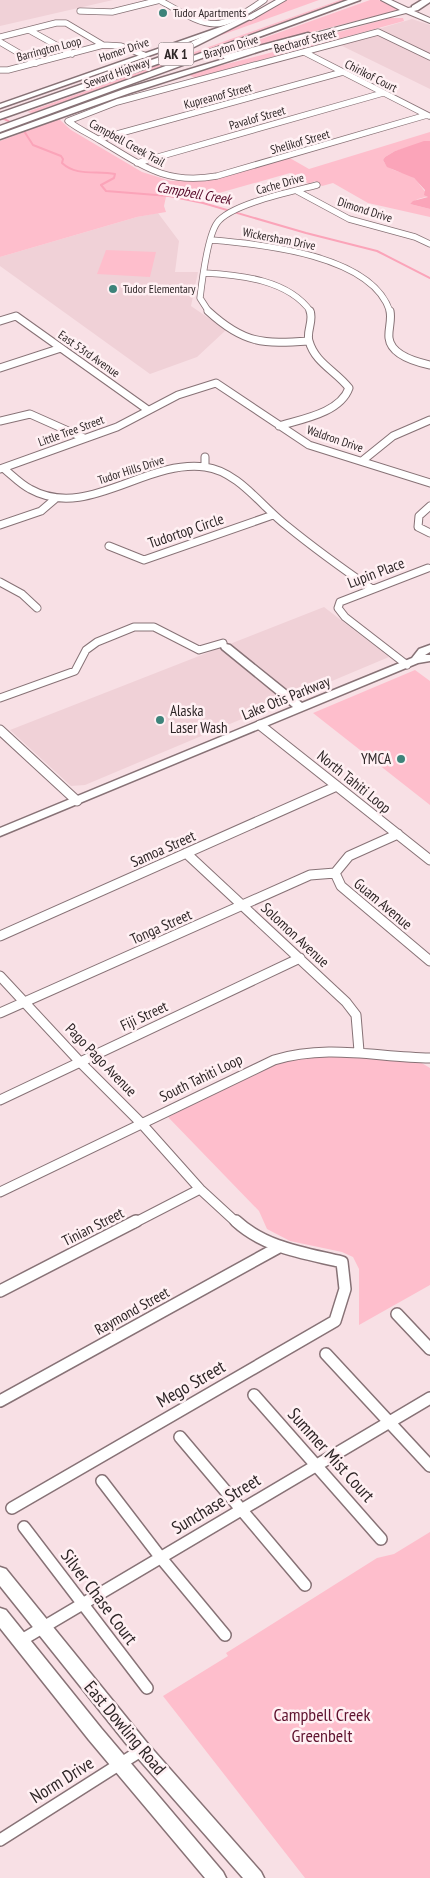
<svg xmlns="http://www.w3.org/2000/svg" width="430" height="1878" font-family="'PT Sans Narrow',sans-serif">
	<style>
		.built { fill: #f0d1d7 }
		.green { fill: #febecc }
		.water { fill: #fba4b9 }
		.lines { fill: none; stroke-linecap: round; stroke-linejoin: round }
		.stream { stroke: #fba4b9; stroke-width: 2 }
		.street-far3-casing { stroke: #877276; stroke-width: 7 }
		.street-far2-casing { stroke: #877276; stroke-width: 9 }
		.street-far1-casing { stroke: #877276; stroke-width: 11 }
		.street-casing { stroke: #877276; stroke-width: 14 }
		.secondary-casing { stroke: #877276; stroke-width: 3 }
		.primary-casing { stroke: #877276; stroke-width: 2 }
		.highway-casing { stroke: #877276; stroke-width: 3 }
		.street-far3 { stroke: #fff; stroke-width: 5.5 }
		.street-far2 { stroke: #fff; stroke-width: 7 }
		.street-far1 { stroke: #fff; stroke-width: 9 }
		.street { stroke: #fff; stroke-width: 11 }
		.secondary { fill: #fff; fill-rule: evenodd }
		.primary { fill: #fff; fill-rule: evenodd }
		.highway { fill: #fff; fill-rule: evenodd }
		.poi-dot { fill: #3d837a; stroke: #fff0f3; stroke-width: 2 }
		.labels { text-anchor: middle; stroke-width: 5; stroke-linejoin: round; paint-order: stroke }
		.far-poi-label { font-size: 12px; fill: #2e2627; stroke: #fff0f3; text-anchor: start }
		.far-street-label { font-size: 12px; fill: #2e2627; stroke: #fff0f3 }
		.shield { fill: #fff0f3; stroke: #6d6364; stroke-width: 1 }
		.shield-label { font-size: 14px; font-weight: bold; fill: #2e2627 }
		.far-water-label { font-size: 14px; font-style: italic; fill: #550827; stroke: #fff0f3 }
		.street-label { font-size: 15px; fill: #2e2627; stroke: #fff0f3 }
		.poi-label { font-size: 15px; fill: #2e2627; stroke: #fff0f3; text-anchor: start }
		.near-street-label { font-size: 18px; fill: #2e2627; stroke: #fff0f3 }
		.near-park-label { font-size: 18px; fill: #5e122e; stroke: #fff0f3 }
	</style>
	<rect width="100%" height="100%" fill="#f8e0e5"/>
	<path class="built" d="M0,0h113l-113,26z
		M412,19l18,6v64l-96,-47z
		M158,213l21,28 -4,31h23l-7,34 35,24 -29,27 -47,17 -150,-108v-9l137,-40z
		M324,607l65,50 -304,128 -14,1 -61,-56z"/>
	<path class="green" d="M287,0h32l-100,36 2,-2z
		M340,0h9l-317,113 -5,-1z
		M370,0h9l20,10 -197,50z
		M390,18h13l1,3 -209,57 -8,-4 98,-25 54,-17z
		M59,119l12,11 71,42 29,9 44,-2 73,-22 21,12 121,-37v9l-35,10 -10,6 -2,3c7,14 21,10 31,18 6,6 10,13 15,18l-11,3 -8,5 20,5v8l-62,-14 -35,-20 -11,3 -7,-5 -6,3 -19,-11 -85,24 -14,-2 -17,-6 -7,3 -3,14 2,6 -29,5 -137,40v-116z
		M106,250l50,2 -6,25 -53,-3z
		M415,670l15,11v124l-117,-92z
		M355,1052l65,10 10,6v217l-71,40v-56l-6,-12 -11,-5 -52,-11 -23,-12 -8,-18 -91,-94 118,-58z
		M430,1532v346h-125l-142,-182 65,-40 -2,-3 151,-95 17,-4z"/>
	<path class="water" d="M424,141h6v68l-20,-5 3,-3 15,-4 -4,-2 1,-5 -11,-12 -27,-11 -4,-7 2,-3 10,-6z"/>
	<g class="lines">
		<path class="stream" d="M0,117l22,11 11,17 28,11 2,3 -1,4c15,14 35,7 53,11l-1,4 -13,7 5,6 63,5 34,7 103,30 71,18 53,27"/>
		<defs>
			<path id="street-far3" d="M161,1c50,28 54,33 103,-1
				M80,11l32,1 48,-12
				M29,30l43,24
				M0,37l56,-14h10l37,22 -95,25h-8
				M0,42l36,21
				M103,45l18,1 23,9
				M304,52l125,64
				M427,115l-210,61c-51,9 -74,-10 -116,-35 -11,-7 -23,-12 -33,-20l49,-19 261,-70 52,25
				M99,139l244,-67
				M137,163l246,-70
				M297,191l52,28 66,18 15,7
				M212,240c49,4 161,15 178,72
				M205,273c36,2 84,7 106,39
				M209,312l-9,-14c2,-17 8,-62 17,-75 13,-19 77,-32 100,-38"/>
			<path id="street-far2" d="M208,311c36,33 55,33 101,30
				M390,311c2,10 -2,18 -1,27 2,17 27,24 41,27
				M0,321l16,-5 132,94
				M0,368l61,-20
				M0,421l30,-7 54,24
				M279,426c23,-7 61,-13 70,-38 -13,-17 -34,-25 -40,-47 -3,-10 5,-20 1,-30
				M205,457v10
				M362,461l31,-25 37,-16
				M3,468c9,7 17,16 27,21 57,32 115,-30 175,-22 33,4 57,40 82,59 27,22 56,43 85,63
				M0,469l117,-42 61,-32 38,-12 93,62 121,38
				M430,506l-11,10 -1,11 12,6
				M0,525l41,-14 14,-12
				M109,546l35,14 129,-45
				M0,582l22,12 15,14
				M407,665l-62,-48 -7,-9 2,-6 88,-34
				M0,698l75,-27 11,-21 11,-8 37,-15h20l45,23 24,-7"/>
			<path id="street-far1" d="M260,725l170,135
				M0,730l77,71
				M186,853l160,149 10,13 3,36
				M335,873l6,13 89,75
				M335,873l14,-17 49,-22
				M0,936l337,-150
				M0,976l80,86 62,62 58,65 37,34
				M0,1013l310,-138 25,-2
				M0,1100l300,-142
				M0,1192l274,-132c54,-16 101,-3 156,-2
				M134,1223l66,-34"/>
			<path id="street" d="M0,1291l136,-70
				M397,1314l33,35
				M326,1354l104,112
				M254,1395l127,144
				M0,1401l279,-154
				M180,1437l125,148
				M102,1481l59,77 64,77
				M12,1508l323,-187 10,-32 -3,-27c-37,-9 -77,-14 -106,-41
				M24,1527l123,161
				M20,1641l410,-243
				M0,1840l142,-90"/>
			<path id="secondary" d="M229,24l3,2 -1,1 -231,81v-4z
				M270,45l6,1 -146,47 -130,46v-5l124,-45z
				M226,644l4,1 72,58 110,-45 7,-9 11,-4v7l-5,3h5v6l-12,2 -418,173v-8l293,-121 -71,-58 -1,-2 1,-2z
				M0,1567l6,2 142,175 113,128 3,6h-21l-107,-122 -136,-170z
				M0,1608l6,2 95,118 122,144 3,6h-21l-116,-138 -89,-112z"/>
			<path id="primary" d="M276,0h10l-35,20 -7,-2z
				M381,0h10l17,8 10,-2v4l-4,1 16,7v5l-24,-10 -98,25 -4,-2 96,-26z"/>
			<path id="highway" d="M348,0h12l-360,132v-6z
				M422,0h8v2l-12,8h-6v-4z
				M245,16l7,2 -86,43 -166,58v-6l160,-56z
				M308,33l3,1v4l-86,21 -4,-3z"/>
		</defs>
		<use href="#street-far3" class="street-far3-casing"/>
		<use href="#street-far2" class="street-far2-casing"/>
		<use href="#street-far1" class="street-far1-casing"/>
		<use href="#street" class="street-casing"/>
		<use href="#secondary" class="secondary-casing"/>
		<use href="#primary" class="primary-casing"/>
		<use href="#highway" class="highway-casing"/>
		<use href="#street-far3" class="street-far3"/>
		<use href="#street-far2" class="street-far2"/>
		<use href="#street-far1" class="street-far1"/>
		<use href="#street" class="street"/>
		<use href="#secondary" class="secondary"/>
		<use href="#primary" class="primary"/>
		<use href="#highway" class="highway"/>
	</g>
	<g class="poi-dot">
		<circle cx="163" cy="13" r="5"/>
		<circle cx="113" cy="289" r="5"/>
		<circle cx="160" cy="720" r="5"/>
		<circle cx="401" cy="759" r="5"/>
	</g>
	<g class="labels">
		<g class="far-poi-label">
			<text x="173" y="17">Tudor Apartments</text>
			<text x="123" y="293">Tudor Elementary</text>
		</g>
		<g class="far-street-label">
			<text transform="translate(305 41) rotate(-15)" y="4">Becharof Street</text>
			<text transform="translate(231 47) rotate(-17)" y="4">Brayton Drive</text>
			<text transform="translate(49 49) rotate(-15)" y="4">Barrington Loop</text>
			<text transform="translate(124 50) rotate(-19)" y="4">Homer Drive</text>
			<text transform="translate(117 73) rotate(-20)" y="4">Seward Highway</text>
			<text transform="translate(371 76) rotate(27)" y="4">Chirikof Court</text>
			<text transform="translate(218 96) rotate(-15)" y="4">Kupreanof Street</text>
			<text transform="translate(257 118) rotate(-16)" y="4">Pavalof Street</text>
			<text transform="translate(300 142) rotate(-16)" y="4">Shelikof Street</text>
			<text transform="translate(127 143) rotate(29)" y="4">Campbell Creek Trail</text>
			<text transform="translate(280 184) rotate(-16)" y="4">Cache Drive</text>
			<text transform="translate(365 210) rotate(18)" y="4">Dimond Drive</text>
			<text transform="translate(279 239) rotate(11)" y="4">Wickersham Drive</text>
			<text transform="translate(89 354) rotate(35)" y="4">East 53rd Avenue</text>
			<text transform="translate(71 431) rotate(-20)" y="4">Little Tree Street</text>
			<text transform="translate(335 439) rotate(19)" y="4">Waldron Drive</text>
			<text transform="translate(131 470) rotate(-18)" y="4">Tudor Hills Drive</text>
		</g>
		<rect class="shield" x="158.5" y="42.5" width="35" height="23" rx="4"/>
		<g class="shield-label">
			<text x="176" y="59">AK 1</text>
		</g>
		<g class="far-water-label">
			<text transform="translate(194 193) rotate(10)" y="5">Campbell Creek</text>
		</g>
		<g class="street-label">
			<text transform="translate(186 531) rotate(-19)" y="5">Tudortop Circle</text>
			<text transform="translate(376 573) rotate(-21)" y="5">Lupin Place</text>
			<text transform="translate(286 698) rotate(-22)" y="5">Lake Otis Parkway</text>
			<text transform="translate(354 782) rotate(39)" y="5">North Tahiti Loop</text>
			<text transform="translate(163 849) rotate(-24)" y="5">Samoa Street</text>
			<text transform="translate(383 904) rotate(40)" y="5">Guam Avenue</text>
			<text transform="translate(161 927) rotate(-24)" y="5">Tonga Street</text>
			<text transform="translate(295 935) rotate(43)" y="5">Solomon Avenue</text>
			<text transform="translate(144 1016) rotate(-25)" y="5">Fiji Street</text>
			<text transform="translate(101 1060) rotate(46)" y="5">Pago Pago Avenue</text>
			<text transform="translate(201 1078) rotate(-26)" y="5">South Tahiti Loop</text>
			<text transform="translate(93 1227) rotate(-27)" y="5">Tinian Street</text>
			<text transform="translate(132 1311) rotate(-29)" y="5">Raymond Street</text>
		</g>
		<g class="poi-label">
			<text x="170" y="716">Alaska<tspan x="170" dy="17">Laser Wash</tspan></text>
			<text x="391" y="764" text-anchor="end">YMCA</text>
		</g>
		<g class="near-street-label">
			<text transform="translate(191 1384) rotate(-30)" y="6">Mego Street</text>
			<text transform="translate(331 1455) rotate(48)" y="6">Summer Mist Court</text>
			<text transform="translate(216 1504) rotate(-31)" y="6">Sunchase Street</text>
			<text transform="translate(99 1597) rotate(53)" y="6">Silver Chase Court</text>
			<text transform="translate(125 1728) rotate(50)" y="6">East Dowling Road</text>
			<text transform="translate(62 1780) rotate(-32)" y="6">Norm Drive</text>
		</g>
		<g class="near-park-label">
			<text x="322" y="1721">Campbell Creek<tspan x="322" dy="21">Greenbelt</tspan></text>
		</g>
	</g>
</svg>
